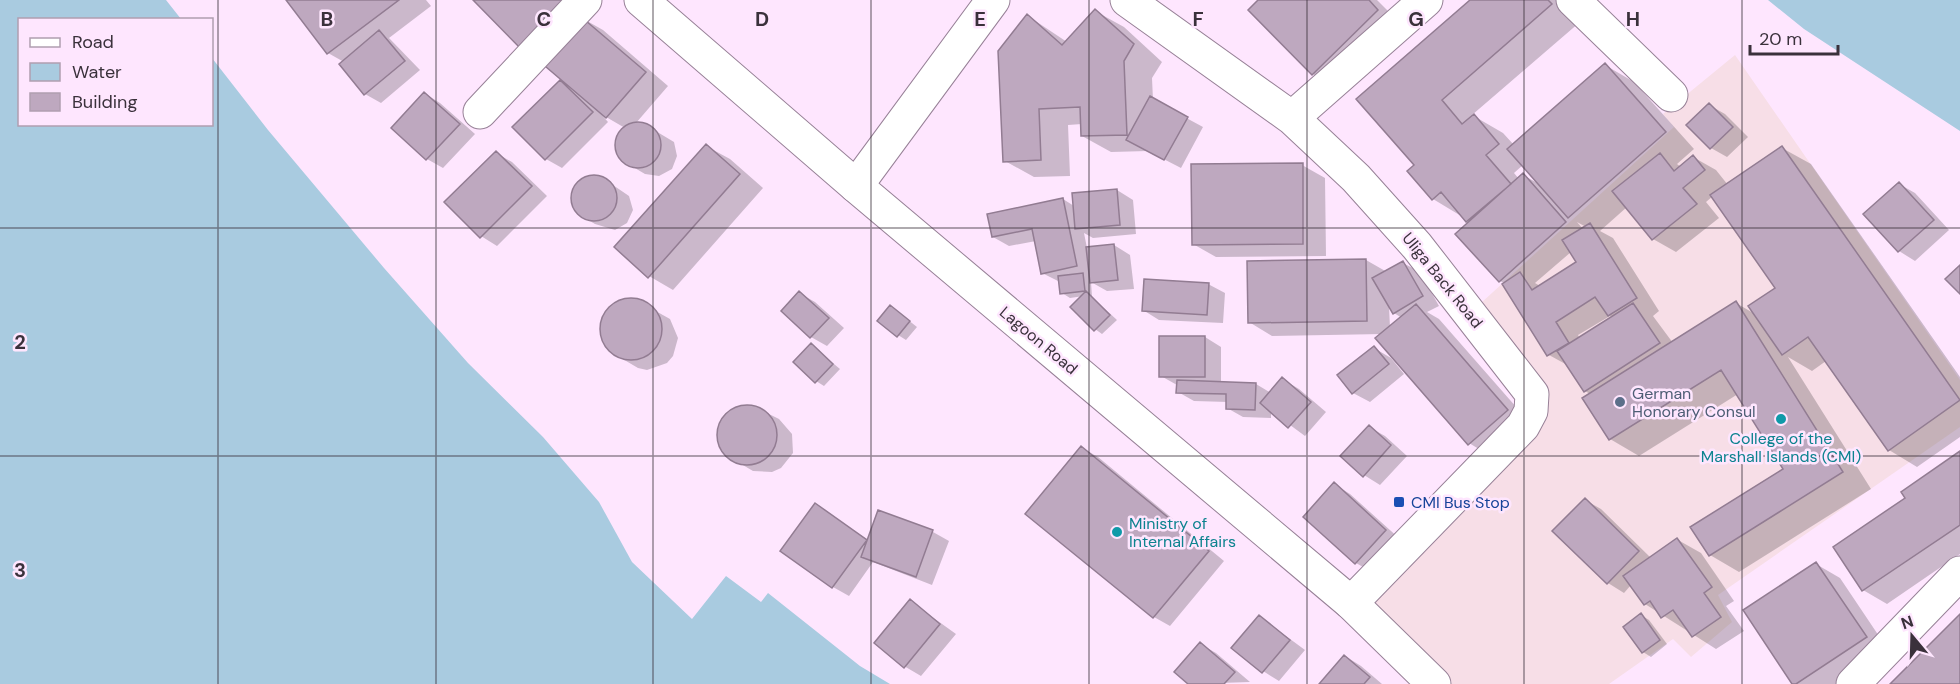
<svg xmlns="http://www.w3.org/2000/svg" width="1960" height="684" font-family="'DM Sans',sans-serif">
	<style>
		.education { fill: #f7dee7 }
		.water { fill: #a9cbe0 }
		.shadow { fill: #0003; fill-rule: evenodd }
		.building { fill: #bea8bf; stroke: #927c92; stroke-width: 1.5 }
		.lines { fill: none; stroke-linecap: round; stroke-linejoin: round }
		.minor-casing { stroke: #978197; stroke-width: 35 }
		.major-casing { stroke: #978197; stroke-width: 35 }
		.minor { stroke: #fff; stroke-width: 33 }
		.major { stroke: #fff; stroke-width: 33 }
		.grid { fill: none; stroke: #3a313b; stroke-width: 1.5; stroke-opacity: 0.55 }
		.service-dot { fill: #5c6f8a; stroke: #fee6fe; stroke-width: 2 }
		.culture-dot { fill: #0f9aa8; stroke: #fee6fe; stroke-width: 2 }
		.transit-dot { fill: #1a4fb4; stroke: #fee6fe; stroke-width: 2 }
		.labels { text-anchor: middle; stroke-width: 5; stroke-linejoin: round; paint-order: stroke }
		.street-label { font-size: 16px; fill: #3a313b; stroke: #fee6fe }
		.service-label { font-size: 16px; fill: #4e5e75; stroke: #fee6fe; text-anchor: start }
		.culture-label { font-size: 16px; fill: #0d838f; stroke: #fee6fe }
		.transit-label { font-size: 16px; fill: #164399; stroke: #fee6fe; text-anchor: start }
		.grid-label { font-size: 20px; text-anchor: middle; font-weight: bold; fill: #3a313b; stroke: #fee6fe; stroke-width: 5; stroke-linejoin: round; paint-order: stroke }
	</style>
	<rect width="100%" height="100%" fill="#fee6fe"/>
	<path class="education" d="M1735,55l225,325v47l-242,168 14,27 -41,35 -18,-18 -64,45h-175l-83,-81 177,-184 -58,-106 204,-186 -11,-13z"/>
	<path class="water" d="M0,0h166l15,19 -161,1v104h192v-66l56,72 116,138 84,95 75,74 56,65 33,60 60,57 34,-43 35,26 7,-9 92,73 30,18h-890z
		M1768,0h192v131l-156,-102z"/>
	<path class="shadow" d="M288,0h138l5,6 -42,32 31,32 -39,33 -16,-9 -21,-32 -16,-9z
		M475,0h100l17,17 -5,4 16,9 65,56 -32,37 8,1 30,18 3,14 -5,13 -13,7 -14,-2 -17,-10 -10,-10 -2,-6 3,-14 6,-6 -24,-14 7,8 -46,46 -16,-9 14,-77 9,3z
		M1260,0h117l24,24 -65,63 -23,-13z
		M1473,0h88l19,22 -108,93 31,18 11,12 91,-80 29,17 60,67 -17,15 4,3 12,-10 23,13 12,15 54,-37 29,16 149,213v60l-43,30 -28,-17 -63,-89 -14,10 -24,-14 83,132 -132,83 -29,-17 75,-86 -47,-75 -99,62 -29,-17 -20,-45 -5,-3 -16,-25 -20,-11 -45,-72 -4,-2 -29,-59 -38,-23 -17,-34zM1523,165l16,19 -16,-9 -4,4 -5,-6zM1713,196l65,92 -23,26 -19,-11 -63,40 -20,-27 6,-5 -46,-73 -13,-7 27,-24 26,32 23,13 43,-34 -13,-16zM1577,222l9,5 -3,2zM1571,252l7,11 -38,23 -5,-3zM1610,316l3,2 -33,21 -2,-4z
		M1095,11l29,16 38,35 -10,16 1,22 50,27 -22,41 -33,-17 -37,1 -29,-16v-12l-14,1 2,51 -36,1 -29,-16 23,-145 39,26z
		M424,93l16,10 35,31 -32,34 -16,-9z
		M1709,105l16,9 23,23 -21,20 -16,-9z
		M706,146l24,13 33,29 -90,102 -24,-14z
		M496,153l16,9 35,34 -50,50 -16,-10z
		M1302,165l23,13 1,78 -110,1 -23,-13z
		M593,177l14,4 22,15 4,14 -6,13 -12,7 -20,-6 -17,-10 -4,-6 -2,-14 8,-12z
		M1899,184l16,9 34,37 -34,31 -16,-10z
		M1117,190l16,10 3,34 -43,4 -9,-5 3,15 27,-3 16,10 4,34 -27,2 -16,-9 1,15 25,23 -15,14 -7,-5 -11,-33 -14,2 -8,-5 -2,-11 -18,-9 -6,-32 -27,5 -16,-9 70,-38 11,7z
		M1366,260l21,12 16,-9 17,9 19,34 -12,6 12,7 92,105 -39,33 -23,-14 -86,-109 -111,2 -23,-14zM1389,306l5,7 8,5 -12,10z
		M1208,284l17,9 -2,30 -64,-3 -16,-10z
		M799,293l16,9 29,26 -17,18 -16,-9 -28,-26z
		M636,300l34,19 8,19 -5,18 -6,7 -20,7 -9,-2 -17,-10 -15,-12 -5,-19 2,-9 13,-15z
		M898,312l19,15 -11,13 -8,-5z
		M1205,337l16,10v36l35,1 15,9 11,-14 17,10 27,23 -21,24 -34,-25v7l-28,-1 -16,-9 1,-6 -34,-1 -16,-9 -1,-7 -16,-9z
		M811,345l29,24 -16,17 -8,-5z
		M1374,348l17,10 13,16 -34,28 -17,-9z
		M753,406l26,13 13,15 1,19 -12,15 -9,4 -19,-1 -17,-10 -8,-5 -9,-15 2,-19 12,-13z
		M1369,427l16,9 22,20 -27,29 -16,-10z
		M1082,448l16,9 126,104 -54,65 -16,-9z
		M1960,453v101l-73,50 -24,-14 -28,-42 72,-49z
		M1334,484l16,10 51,46 -29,32 -16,-9 -51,-46z
		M1585,500l16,9 50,49 27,-18 23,13 33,48 -8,5 18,25 -28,18 -71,-45 -14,-19 -7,8 -16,-10 -54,-52z
		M816,505l52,35 11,-28 54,20 16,9 -17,44 -59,-23 -24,34 -16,-9z
		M1816,564l24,14 49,73 -50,33h-45z
		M910,601l46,33 -35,42 -17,-10z
		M1641,615l8,5 18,24 -16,13 -8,-5z
		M1259,616l46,34 -26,31 -16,-10z
		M1200,644l16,9 34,29 -60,2z
		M1345,656l16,10 21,18h-61z"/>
	<path class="building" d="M286,0h113l-72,54z
		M473,0h94l-46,49z
		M1258,0h111l9,10 -66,65 -64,-65z
		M1470,0h78l4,4 -110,96 20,24 12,-10 25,30 -13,11 25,29 -45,38 -25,-30 -9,8 -25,-29 7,-6 -58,-66z
		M1095,9l39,35 -10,17 3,74 -46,1 -1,-29 -41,2 2,51 -38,2 -5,-111 29,-37 35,31z
		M579,15l67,57 -40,46 -67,-57z
		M379,30l26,31 -41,34 -25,-31z
		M1605,63l61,69 -98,86 -61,-69z
		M560,80l33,32 -48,48 -33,-33z
		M424,92l36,32 -34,36 -35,-32z
		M1150,96l38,21 -24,43 -38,-20z
		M1709,103l24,24 -23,22 -24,-24z
		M615 145a23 23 0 1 1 46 0a23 23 0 1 1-46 0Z
		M706,144l34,30 -92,104 -34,-31z
		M1782,146l178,254 -72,51 -80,-114 -26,18 -34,-49 27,-18 -65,-93z
		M496,151l36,35 -52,52 -36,-36z
		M1660,153l14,18 19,-16 12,15 -22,18 14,16 -45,36 -40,-49z
		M1303,163v81l-111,1 -1,-81z
		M1523,173l43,49 -67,60 -44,-48z
		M571 198a23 23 0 1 1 46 0a23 23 0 1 1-46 0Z
		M1899,182l35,38 -36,32 -35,-38z
		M1117,189l3,36 -45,4 -3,-36z
		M1063,198l14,68 -36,8 -9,-45 -40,8 -5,-23z
		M1590,223l47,75 -29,18 -13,-19 -39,25 13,21 -22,13 -45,-72 18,-12 12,18 44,-28 -14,-22z
		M1114,244l4,36 -28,3 -4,-36z
		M1366,259l1,62 -119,2 -1,-62z
		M1403,261l20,35 -30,18 -21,-36z
		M1960,265v29l-15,-15z
		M1083,273l2,18 -25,3 -2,-18z
		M1144,279l65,4 -2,32 -65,-4z
		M799,291l30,27 -19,20 -29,-27z
		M1086,291l24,24 -16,16 -24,-24z
		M600 329a31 31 0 1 1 62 0a31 31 0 1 1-62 0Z
		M1736,301l107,171 -134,84 -19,-29 93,-58 -62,-99 -112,70 -27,-42z
		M1633,303l27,40 -76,49 -27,-41z
		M1416,304l92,106 -40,35 -93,-107z
		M890,305l20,16 -13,16 -20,-16z
		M1159,336h46v41h-46z
		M811,343l22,21 -18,19 -22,-21z
		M1374,346l15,18 -37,30 -15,-19z
		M1282,377l29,25 -23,26 -28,-25z
		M1177,380l79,3 -1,27 -29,-1v-15l-50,-1z
		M717 435a30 30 0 1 1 60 0a30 30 0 1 1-60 0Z
		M1369,425l22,20 -28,32 -23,-21z
		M1081,446l128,105 -56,67 -128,-104z
		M1960,451v74l-98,66 -29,-44 72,-49 -4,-6z
		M1334,482l52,48 -31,34 -52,-47z
		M1585,498l54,53 -32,33 -55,-53z
		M815,503l52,37 -35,48 -52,-37z
		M878,510l55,20 -17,47 -55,-20z
		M1677,538l35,49 -8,6 17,24 -29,20 -19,-27 -12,8 -11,-17 -6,4 -21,-29z
		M1816,562l51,75 -71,47h-4l-49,-74z
		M910,599l30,25 -36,44 -30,-25z
		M1641,613l19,27 -18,13 -19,-26z
		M1960,614v70h-70z
		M1259,615l31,25 -28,33 -31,-25z
		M1200,642l35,30 -11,12h-36l-14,-12z
		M1344,655l26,22 -6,7h-45z"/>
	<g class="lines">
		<defs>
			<path id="minor" d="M1127,0l165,118 64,60 61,68 115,148 -1,17 -8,15 -172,177
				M1573,0l98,95
				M480,112l105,-112
				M1292,118l134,-118
				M856,186l137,-186
				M1853,684l107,-111"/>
			<path id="major" d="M641,0l215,186 495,417 83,81"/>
		</defs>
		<use href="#minor" class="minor-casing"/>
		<use href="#major" class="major-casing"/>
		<use href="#minor" class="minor"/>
		<use href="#major" class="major"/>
	</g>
	<path class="grid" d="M218,0v684M436,0v684M653,0v684M871,0v684M1089,0v684M1307,0v684M1524,0v684M1742,0v684M0,228h1960M0,456h1960"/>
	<circle class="service-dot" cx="1620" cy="402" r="6"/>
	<g class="culture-dot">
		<circle cx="1781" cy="419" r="6"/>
		<circle cx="1117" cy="532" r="6"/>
	</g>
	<rect class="transit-dot" x="1393" y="496" width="12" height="12" rx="3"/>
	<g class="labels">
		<g class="street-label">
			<text transform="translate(1443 280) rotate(51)" y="6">Uliga Back Road</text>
			<text transform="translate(1039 340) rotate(40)" y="6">Lagoon Road</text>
		</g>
		<g class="service-label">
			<text x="1632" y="399">German<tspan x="1632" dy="18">Honorary Consul</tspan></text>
		</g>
		<g class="culture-label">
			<text x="1781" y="444">College of the<tspan x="1781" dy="18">Marshall Islands (CMI)</tspan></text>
			<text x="1129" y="529" text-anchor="start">Ministry of<tspan x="1129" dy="18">Internal Affairs</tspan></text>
		</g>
		<g class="transit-label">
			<text x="1411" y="508">CMI Bus Stop</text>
		</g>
	</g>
	<g class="grid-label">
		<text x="327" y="26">B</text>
		<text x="544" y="26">C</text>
		<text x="762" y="26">D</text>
		<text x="980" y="26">E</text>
		<text x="1198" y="26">F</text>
		<text x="1416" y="26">G</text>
		<text x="1633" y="26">H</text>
		<text x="20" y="349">2</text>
		<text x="20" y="577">3</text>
	</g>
	<rect x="18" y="18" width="195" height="108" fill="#fee6fe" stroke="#b09eb0" stroke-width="1.5"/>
	<rect x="30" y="38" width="30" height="9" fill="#ffffff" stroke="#b09eb0" stroke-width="1.5"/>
	<text x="72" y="48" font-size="18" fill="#3a313b">Road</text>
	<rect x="30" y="63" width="30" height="18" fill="#a9cbe0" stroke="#b09eb0" stroke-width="1.5"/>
	<text x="72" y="78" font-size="18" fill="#3a313b">Water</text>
	<rect x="30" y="93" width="30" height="18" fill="#bea8bf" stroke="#b09eb0" stroke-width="1.5"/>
	<text x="72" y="108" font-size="18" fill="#3a313b">Building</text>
	<g transform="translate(1912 636) rotate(341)" stroke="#fee6fe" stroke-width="4.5" paint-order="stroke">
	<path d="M0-4.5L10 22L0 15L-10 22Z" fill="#3a313b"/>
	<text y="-9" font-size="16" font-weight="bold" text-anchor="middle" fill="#3a313b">N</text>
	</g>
	<path d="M1750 45v9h88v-9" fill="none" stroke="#3a313b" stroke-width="3"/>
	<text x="1759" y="45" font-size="18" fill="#3a313b" stroke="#fee6fe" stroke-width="4.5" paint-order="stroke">20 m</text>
</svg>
